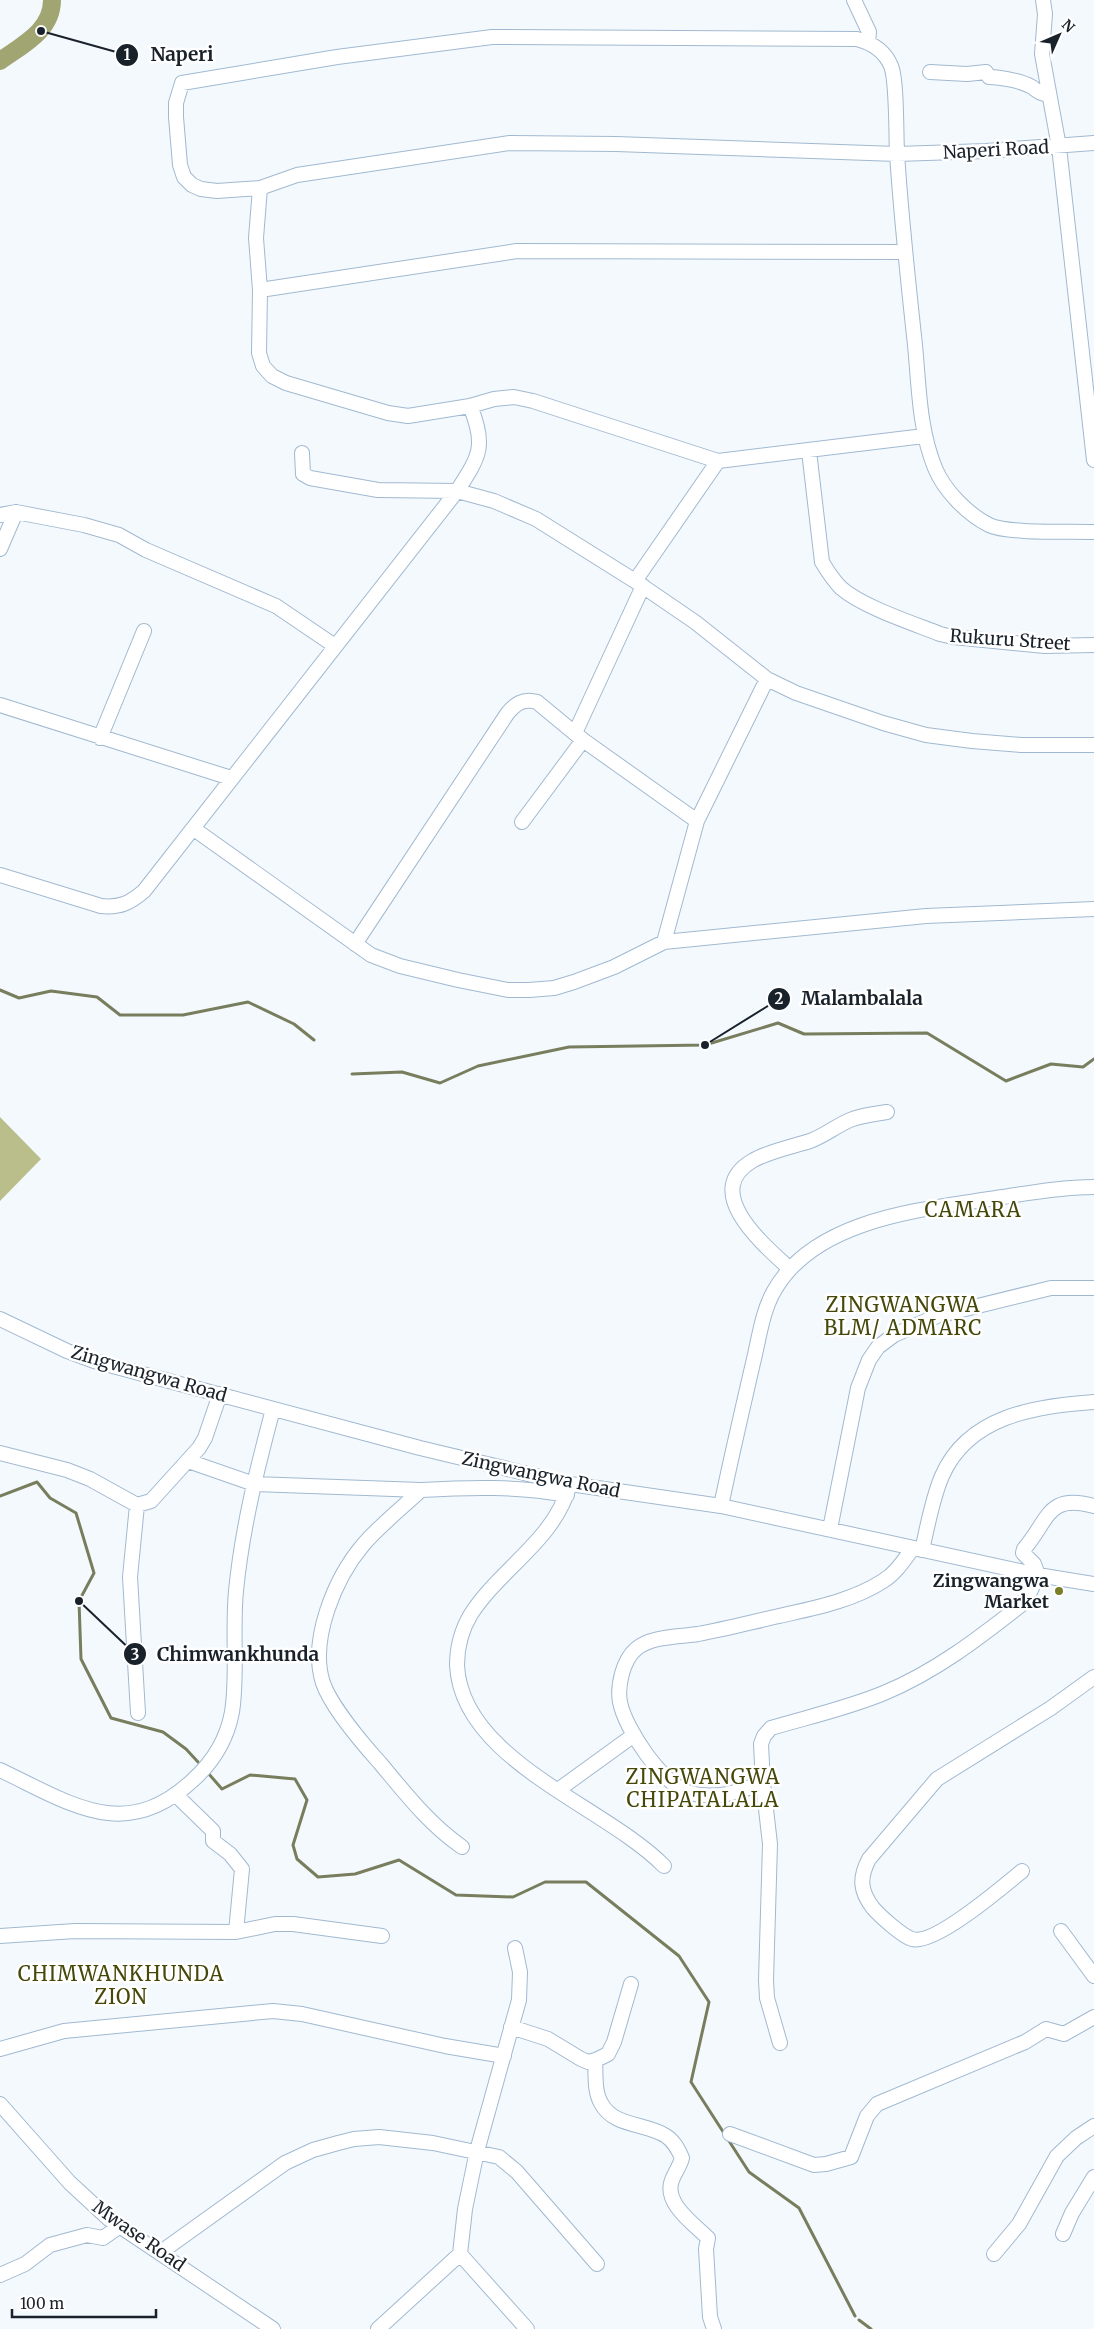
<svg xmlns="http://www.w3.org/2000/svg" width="1094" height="2329" font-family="Merriweather,serif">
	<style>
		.forest { fill: #babe8a }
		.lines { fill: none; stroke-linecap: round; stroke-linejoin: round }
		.stream { stroke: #787e5d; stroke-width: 3 }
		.river { stroke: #a1a572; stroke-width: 18 }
		.minor-casing { stroke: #a1b9d0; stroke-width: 16 }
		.minor { stroke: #fff; stroke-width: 14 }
		.poi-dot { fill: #7a7e28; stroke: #fff; stroke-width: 2 }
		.labels { text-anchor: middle; stroke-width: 5; stroke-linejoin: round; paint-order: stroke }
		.street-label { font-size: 18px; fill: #19222b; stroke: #fff }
		.poi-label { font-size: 18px; font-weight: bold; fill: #19222b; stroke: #fff; text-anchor: end }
		.quarter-label { font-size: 20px; letter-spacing: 1px; fill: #454809; stroke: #fff }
		.leader { fill: none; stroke: #19222b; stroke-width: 2 }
		.callout-dot { fill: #19222b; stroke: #fff; stroke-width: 2 }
		.mark-label { font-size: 15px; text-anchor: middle; font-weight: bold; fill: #fff }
		.callout-label { font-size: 19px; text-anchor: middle; font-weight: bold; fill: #19222b; stroke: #fff; stroke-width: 5; stroke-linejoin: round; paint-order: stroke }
	</style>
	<rect width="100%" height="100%" fill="#f4f9fe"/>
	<path class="forest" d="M0,1117l41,42 -41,42z"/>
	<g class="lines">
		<path class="stream" d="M0,990l19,8 32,-7 46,6 23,18h63l65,-13 46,22 20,16
			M352,1074l50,-2 38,11 38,-17 91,-19 136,-2 73,-22 26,11 123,-1 79,48 45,-17 32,3 11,-8
			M0,1496l37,-14 13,16 26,15 18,60 -15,28 2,58 30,59 52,14 23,17 12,13
			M208,1773l14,16 28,-14 45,4 12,21 -14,45 4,14 21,18 37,-3 44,-14 57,35 57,2 32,-15h41l93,74 30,46 -18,80 58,90 50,36 56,108
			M859,2320l12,9"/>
		<path class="river" d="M0,61c22,-16 52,-30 52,-61"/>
		<defs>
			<path id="minor" d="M854,0l15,32 -1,10
				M1043,0l2,14 -3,40 17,93 35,313
				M930,72l37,2 19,-2 3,5c11,0 33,4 43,10 7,5 7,6 17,8
				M1094,143l-108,8 -89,3 -281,-10 -106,-1 -213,32 -37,13 -43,3 -16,-2 -9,-4 -8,-8 -4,-12 -4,-48v-14l6,-20 155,-26 155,-20 365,2c15,4 28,12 34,27 6,14 5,68 6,87 4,64 11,128 18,192 4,41 4,84 20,123 9,22 32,46 54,57 18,9 82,6 105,7
				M260,188l-4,50 4,52 -1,63 4,13 9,10 14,7 102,30 20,3 62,-10 24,-7 20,-2 19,4 185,60 206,-25
				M260,290l257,-39 388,1
				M809,451l13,111c6,10 11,18 19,26 22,19 71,35 99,46l13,3 92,9 49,-1
				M302,453l1,21 7,4 68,12 79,1 37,10 42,18 99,62 60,41 72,57 29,14 87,30 43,12 46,6 49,4h73
				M0,515l16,-3 68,13 35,10 27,15 130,56 59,40
				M0,549l16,-37
				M635,581l83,-120
				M0,705l231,73
				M575,733l68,-147
				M100,738l44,-107
				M522,822l61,-82
				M194,829l177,126 29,11 58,14 50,10h21l25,-2 20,-6 40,-15 50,-25 262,-26 168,-7
				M0,875l101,31c19,2 29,-3 43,-15l313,-400c22,-34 30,-45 13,-85
				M664,942l33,-121 70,-142
				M355,944l152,-230c8,-10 16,-16 30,-12l46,38 114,81
				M790,1269c-25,-23 -90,-77 -38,-108 17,-10 39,-14 58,-20 14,-5 26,-15 40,-21 12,-5 25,-6 37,-8
				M0,1319l67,32 27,10 326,87 150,36 151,22 317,69 56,9
				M0,1453l67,17 23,9 47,26 14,-4 48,-53 6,-10 15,-44
				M188,1461l66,23 167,6
				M569,1487c-16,54 -68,81 -98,127 -9,15 -14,33 -14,51 4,95 148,141 207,201
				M137,1505l-7,72 8,136
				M721,1506c10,-48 21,-95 32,-143 6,-24 9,-51 21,-72 40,-71 144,-81 215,-92 35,-5 70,-12 105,-12
				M830,1529l28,-141 11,-28 9,-13 16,-12 43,-19 114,-28h43
				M922,1550c6,-25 10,-51 20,-74 26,-60 93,-70 152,-74
				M0,1770c70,33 125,74 193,10 20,-18 34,-41 39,-68 6,-38 0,-81 4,-121 6,-62 21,-122 37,-182
				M763,1783c-25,9 -47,17 -73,10 -27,-8 -65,-64 -70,-91 -3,-16 3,-42 16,-53 15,-13 43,-12 62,-15 27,-5 54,-12 81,-18 35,-8 73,-15 104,-35 13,-8 21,-21 30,-33
				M558,1790l76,-55
				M176,1795l37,36v10l17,13 12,15 -6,63
				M462,1847c-33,-23 -56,-53 -82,-84 -17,-19 -49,-57 -57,-80 -14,-43 12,-105 40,-138 17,-20 39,-37 58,-55 50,-3 97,-4 146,5
				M1022,1871c-17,14 -88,75 -110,68 -10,-3 -32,-23 -39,-31 -13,-17 -14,-30 -4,-49l68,-80 114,-71 43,-31
				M1061,1931l33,45
				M0,1936l75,-5 161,1 39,-8h18l89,12
				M511,2027l37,12 33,20 7,3 8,-2 12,-6 6,-12 17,-58
				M780,2043l-13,-45 -1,-18 4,-136 -7,-61 -2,-39 3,-8 7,-8c37,-11 77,-20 113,-35 51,-21 95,-55 137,-88l7,-9 10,-21 -4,-11 -11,-11 1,-4c25,-29 23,-56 70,-43
				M0,2049l64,-18 209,-20 29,3 143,32 59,10
				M595,2060c1,14 -1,31 6,43 12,24 45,20 65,33 8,5 12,13 16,22 -2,8 -7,14 -10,22 -9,23 22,44 36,58l-2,11 4,68 4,12
				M0,2104l70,79 39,36 164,110
				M730,2134l84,31 12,-1 25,-7 16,-41 10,-12 148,-62 21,-13 18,5 30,-17
				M1063,2234l9,-21 22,-36
				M161,2252l124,-89 28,-13 25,-7 16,-4 25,-2 54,6 66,14 18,15 80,92
				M460,2254l67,75
				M994,2254l25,-30 38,-68 19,-18 18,-12
				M0,2275l25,-11 25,-19 37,-10 16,3 17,-12
				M378,2329l82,-75 5,-45 12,-58 42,-151 1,-28 -5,-24"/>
		</defs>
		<use href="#minor" class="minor-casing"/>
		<use href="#minor" class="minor"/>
	</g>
	<circle class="poi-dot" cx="1059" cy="1591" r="5"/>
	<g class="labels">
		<g class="street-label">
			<text transform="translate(996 150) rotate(-3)" y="6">Naperi Road</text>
			<text transform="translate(1010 640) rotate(4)" y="6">Rukuru Street</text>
			<text transform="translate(149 1374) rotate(16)" y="6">Zingwangwa Road</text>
			<text transform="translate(541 1475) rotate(12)" y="6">Zingwangwa Road</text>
			<text transform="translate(139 2236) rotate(35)" y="6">Mwase Road</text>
		</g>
		<g class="poi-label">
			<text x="1049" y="1587">Zingwangwa<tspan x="1049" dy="21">Market</tspan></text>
		</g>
		<g class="quarter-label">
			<text x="973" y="1217">CAMARA</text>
			<text x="903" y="1312">ZINGWANGWA<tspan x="903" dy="23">BLM/ ADMARC</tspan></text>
			<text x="703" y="1784">ZINGWANGWA<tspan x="703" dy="23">CHIPATALALA</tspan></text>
			<text x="121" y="1981">CHIMWANKHUNDA<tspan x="121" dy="23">ZION</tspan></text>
		</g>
	</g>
	<path class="leader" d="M41 31L127 55M705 1045L779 999M79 1601L135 1654"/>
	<g class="callout-dot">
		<circle cx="41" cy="31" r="5"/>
		<circle cx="705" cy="1045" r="5"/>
		<circle cx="79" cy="1601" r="5"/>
		<circle cx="127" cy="55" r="12"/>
		<circle cx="779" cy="999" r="12"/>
		<circle cx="135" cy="1654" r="12"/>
	</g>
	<g class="mark-label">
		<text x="127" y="60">1</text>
		<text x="779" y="1004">2</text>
		<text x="135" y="1660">3</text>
	</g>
	<g class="callout-label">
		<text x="182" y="61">Naperi</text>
		<text x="862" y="1005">Malambalala</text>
		<text x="238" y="1661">Chimwankhunda</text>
	</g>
	<g transform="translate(1059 35) rotate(45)" stroke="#ffffff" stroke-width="4" paint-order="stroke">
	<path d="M0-4L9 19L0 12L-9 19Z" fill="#19222b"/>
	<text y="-8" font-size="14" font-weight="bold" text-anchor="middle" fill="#19222b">N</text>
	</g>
	<path d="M12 2309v8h144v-8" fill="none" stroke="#19222b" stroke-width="2.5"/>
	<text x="20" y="2309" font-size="15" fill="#19222b" stroke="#ffffff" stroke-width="4" paint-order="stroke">100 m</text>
</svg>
